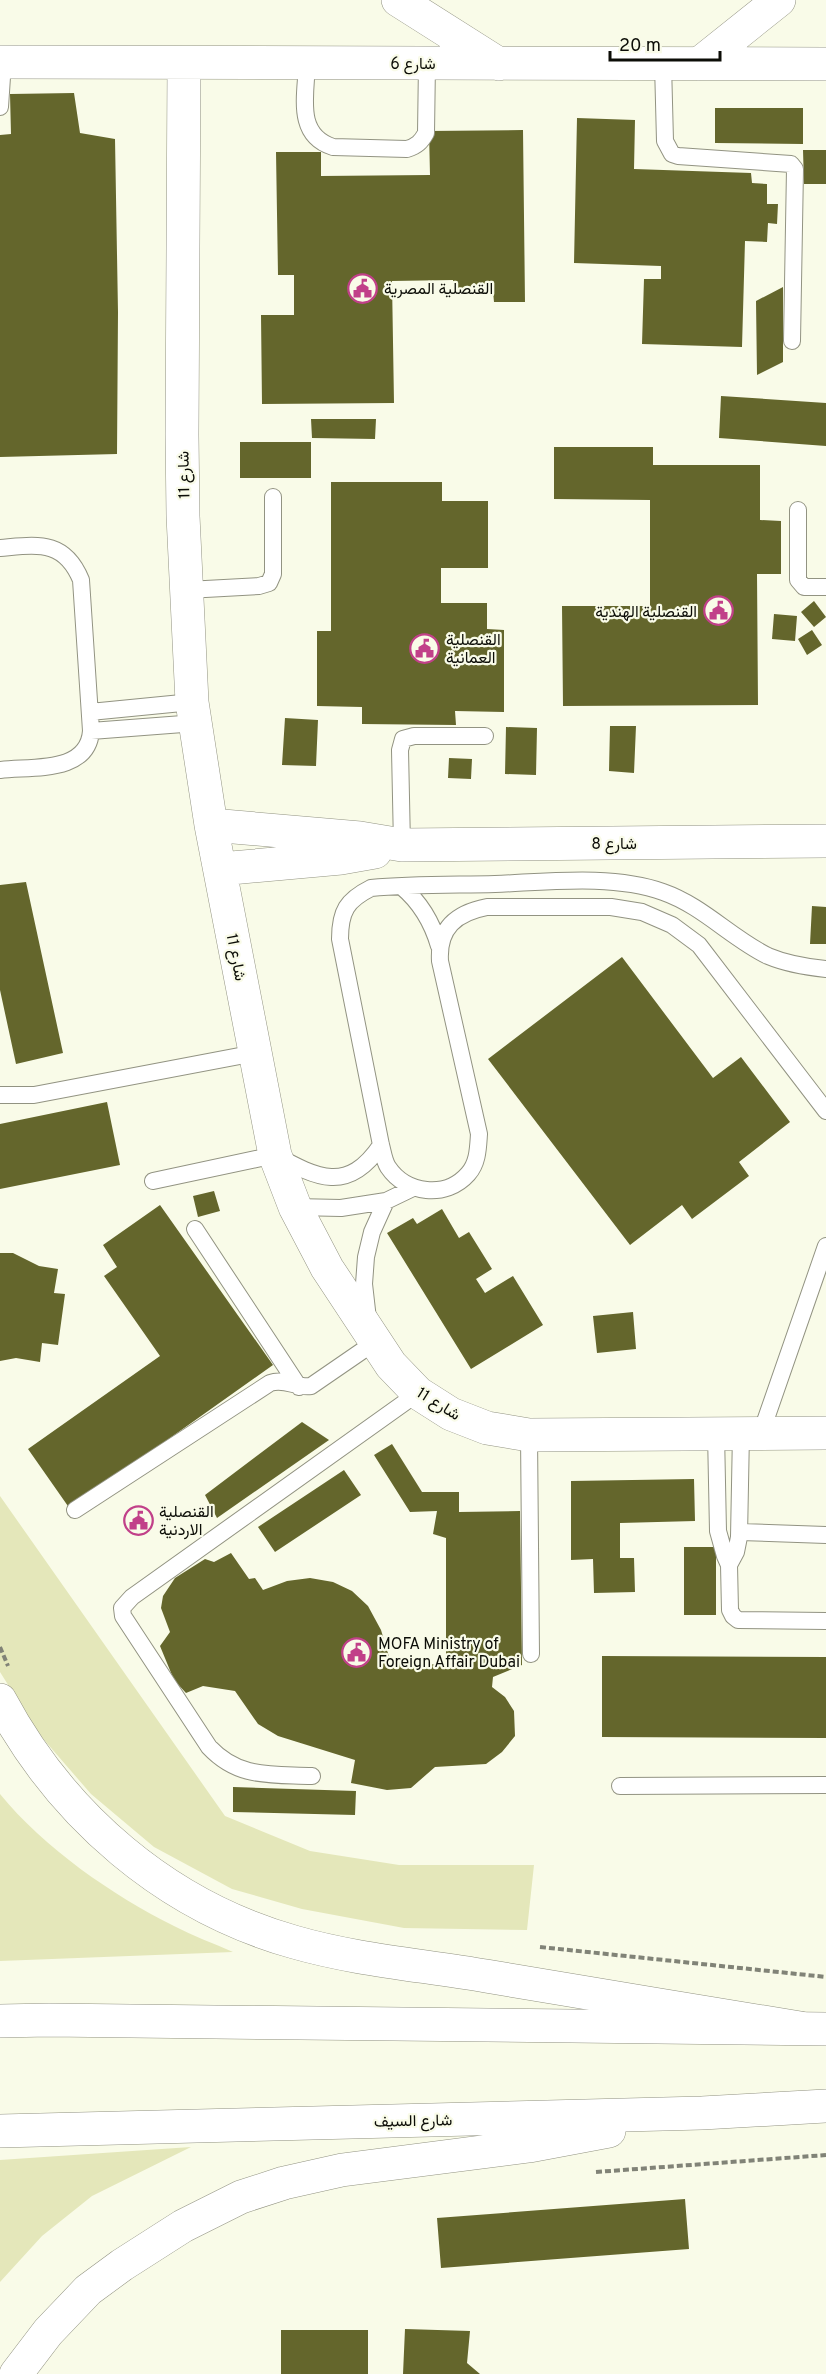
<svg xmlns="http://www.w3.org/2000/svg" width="826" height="2374" font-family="Overpass,Vazirmatn,sans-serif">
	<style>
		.green { fill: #e4e7ba }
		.building { fill: #64662c }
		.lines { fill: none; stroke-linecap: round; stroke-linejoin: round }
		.service-casing { stroke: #929382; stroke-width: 18 }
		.minor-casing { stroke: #929382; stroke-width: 34 }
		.secondary-casing { stroke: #929382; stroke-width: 34 }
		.primary-casing { stroke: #929382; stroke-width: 34 }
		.path { stroke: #818377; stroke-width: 4; stroke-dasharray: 6 3; stroke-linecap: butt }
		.service { stroke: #fff; stroke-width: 16 }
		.minor { stroke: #fff; stroke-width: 33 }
		.secondary { stroke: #fff; stroke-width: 33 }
		.primary { stroke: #fff; stroke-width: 33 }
		.labels { text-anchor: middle; stroke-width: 4.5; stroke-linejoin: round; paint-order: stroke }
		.street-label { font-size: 16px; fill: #0c0d07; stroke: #f9fbe8 }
		.poi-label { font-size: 16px; fill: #0c0d07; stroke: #f9fbe8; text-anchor: start }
	</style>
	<rect width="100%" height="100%" fill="#f9fbe8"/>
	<path class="green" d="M0,1496l225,320 85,35 89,14h135l-7,65 -123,-2 -102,-19 -70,-20 -78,-42 -63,-53 -52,-60 -39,-62z
		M0,1794c44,54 112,101 174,132 19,10 39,17 59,26l-233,9z
		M191,2147l-99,49 -50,40 -42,46v-122z"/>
	<path class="building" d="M74,93l6,40 35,6 3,173 -1,142 -117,3v-322l11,-1 -1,-40z
		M715,108h88v36l-88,-1z
		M577,118l58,2 -1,49 117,4 1,10 15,1v20h11l-1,20 -9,-1 -1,19 -22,-1 -3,106 -100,-3 2,-65h17v-13l-87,-3z
		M523,130l2,172h-31l-1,-11h-40v-11l-61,1 2,122 -132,1 -1,-89h33v-40h-16l-2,-123h45v24l109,-1 -1,-44z
		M803,150h23v34h-22z
		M783,287v75l-26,13 -1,-74z
		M721,396l105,7v43l-107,-8z
		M311,419h65l-1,20 -63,-1z
		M240,442h71v36h-71z
		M554,447h99v18h107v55l21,1v53h-24l1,131 -195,1 -1,-100h88v-106l-96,-1z
		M331,482h111v19h46v67h-47v35h46v26l17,1v82l-49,-1 1,14 -94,-1v-17l-45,-1v-75h14z
		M814,601l12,16 -12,10 -13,-15z
		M774,614l23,2 -2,25 -23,-2z
		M812,630l10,15 -15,10 -9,-16z
		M285,718l33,2 -2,46 -34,-1z
		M610,726h26l-2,47 -25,-2z
		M506,727l31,1 -1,47 -31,-1z
		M449,758l23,1 -1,20 -23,-1z
		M26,882l37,171 -47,11 -16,-74v-105z
		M812,906l14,1v37h-16z
		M622,957l91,121 28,-21 49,65 -51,40 10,14 -57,43 -10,-14 -52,40 -142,-186z
		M107,1102l13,63 -120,24v-65z
		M214,1191l6,20 -22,6 -5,-21z
		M160,1205l113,160 -203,144 -42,-60 132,-93 -56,-80 13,-9 -14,-22z
		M442,1209l17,29 10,-6 23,37 -16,10 9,14 28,-17 30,49 -72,44 -84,-136 26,-15 4,6z
		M0,1253h13l26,13 19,3 -4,24 11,1 -7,51 -16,-2 -2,19 -24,-4 -16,3z
		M633,1312l3,37 -39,4 -4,-37z
		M302,1422l27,18 -112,78 -12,-23z
		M392,1444l30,48h37v20l61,-1 2,154 -29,12 -1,10 13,10 9,14 1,25 -13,16 -16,12 -51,3 -24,21 -24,2 -36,-7 4,-23 -77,-24 -20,-12 -23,-33 -32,-5 -17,7 -12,-13 -14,-34 10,-14 -9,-24 2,-12 12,-18 30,-19 9,3 17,-9 18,26 6,-1 8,12 24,-9 23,-3 23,4 19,9 16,15 13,24 9,30 28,1 28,6v-129l-13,-4 4,-23 -27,1 -36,-57z
		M344,1470l17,25 -86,57 -17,-25z
		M694,1479l1,42 -75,2v35h14l1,34 -41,1 -1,-34 -22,1v-79z
		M684,1547h32v68h-32z
		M602,1656l224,1v81l-224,-1z
		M233,1787l123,4 -1,24 -122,-3z
		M685,2199l4,50 -248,19 -4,-50z
		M405,2329l65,2 -3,32 13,11h-77z
		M281,2330h87v44h-87z"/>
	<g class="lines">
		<defs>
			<path id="service" d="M307,63c-1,32 -12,72 26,84l74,2c10,-3 14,-7 19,-16l1,-70
				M663,64l2,77 7,13 6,2 113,8 4,5 -3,172
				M0,107l3,-45
				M798,510v70l6,7h22
				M0,548c37,-3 64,-9 81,32l10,151c-3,43 -60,35 -91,39
				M187,590l72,-4 10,-3 4,-9v-77
				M90,712l102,-10
				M91,731l105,-8
				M402,845l-2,-95 3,-11 11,-3h71
				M402,887c19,16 30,35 37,59
				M826,969c-20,-2 -39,-5 -58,-13 -37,-18 -65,-50 -105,-64 -50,-18 -116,-10 -168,-8 -41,1 -83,0 -124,4 -24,12 -31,23 -31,51l41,206c2,7 3,16 7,22 18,27 58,32 80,7 10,-11 10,-26 11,-40l-39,-173c-2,-33 16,-48 47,-54h124l31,5 30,13 27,20 127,166
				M0,1095h34l221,-42
				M153,1181l122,-26c42,23 73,39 106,-10
				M295,1207l46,1 45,-7
				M195,1229l104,158
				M368,1319l-4,-35 2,-27 6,-25 14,-31 27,-13
				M716,1433l2,98 7,25 4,9 1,45 3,6 5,4 88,1
				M761,1433l65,-187
				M529,1435l2,219
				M75,1510l195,-127c15,-5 26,5 41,3l64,-44
				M740,1532l86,3
				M729,1565l7,-13 3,-15 2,-104
				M312,1776c-41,-2 -73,3 -103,-29l-86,-131 -1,-8 10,-11 286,-204
				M620,1786l206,-1"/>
			<path id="minor" d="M398,0l101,64
				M0,62l826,2
				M184,63l-2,372 1,81 9,186 19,123 64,330 20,52 32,61 64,97 27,28 33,21 36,14 42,7 297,-2
				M699,64l80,-64
				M211,825l149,13 42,7 424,-4
				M220,869l121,-11 34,-6"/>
			<path id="secondary" d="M0,2021l49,-1 777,9
				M0,2131l702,-18 124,-7
				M16,2374l32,-42 40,-42 34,-25 61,-39 58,-29 43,-14 58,-13 187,-24 80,-15"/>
			<path id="primary" d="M0,1700c62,116 166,206 294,242 62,18 128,23 192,34 105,18 209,35 314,52"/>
		</defs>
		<use href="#service" class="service-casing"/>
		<use href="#minor" class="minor-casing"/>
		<use href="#secondary" class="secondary-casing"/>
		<use href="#primary" class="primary-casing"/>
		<path class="path" d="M0,1647l8,19
			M540,1947l286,30
			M596,2172l230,-17"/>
		<use href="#service" class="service"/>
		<use href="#minor" class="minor"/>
		<use href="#secondary" class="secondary"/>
		<use href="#primary" class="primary"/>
	</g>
	<defs>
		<symbol id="civic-ring" viewBox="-11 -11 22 22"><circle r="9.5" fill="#f9fbe8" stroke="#c14089" stroke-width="1.5"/><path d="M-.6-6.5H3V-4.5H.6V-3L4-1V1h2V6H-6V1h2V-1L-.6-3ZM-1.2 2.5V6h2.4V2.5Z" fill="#c14089"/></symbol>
	</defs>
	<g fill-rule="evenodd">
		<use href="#civic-ring" x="346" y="272" width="33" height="33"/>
		<use href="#civic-ring" x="702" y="594" width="33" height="33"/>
		<use href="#civic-ring" x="408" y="632" width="33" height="33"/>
		<use href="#civic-ring" x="122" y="1504" width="33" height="33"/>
		<use href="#civic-ring" x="340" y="1636" width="33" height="33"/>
	</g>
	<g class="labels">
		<g class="street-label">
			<text x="413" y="69">شارع 6</text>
			<text transform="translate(183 475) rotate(-91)" y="6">شارع 11</text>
			<text x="614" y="849">شارع 8</text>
			<text transform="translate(237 957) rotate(79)" y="6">شارع 11</text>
			<text transform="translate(439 1403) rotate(32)" y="6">شارع 11</text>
			<text transform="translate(413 2120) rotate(-1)" y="6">شارع السيف</text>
		</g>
		<g class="poi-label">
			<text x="384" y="294">القنصلية المصرية</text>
			<text x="697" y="617" text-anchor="end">القنصلية الهندية</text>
			<text x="446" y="645">القنصلية<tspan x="446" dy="18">العمانية</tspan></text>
			<text x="159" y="1517">القنصلية<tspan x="159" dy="18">الاردنية</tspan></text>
			<text x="378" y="1649">MOFA Ministry of<tspan x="378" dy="18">Foreign Affair Dubai</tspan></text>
		</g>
	</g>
	<path d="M610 51v9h110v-9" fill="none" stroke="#0c0d07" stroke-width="3"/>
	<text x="619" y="51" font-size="18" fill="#0c0d07" stroke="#f9fbe8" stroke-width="4.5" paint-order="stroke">20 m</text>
</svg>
